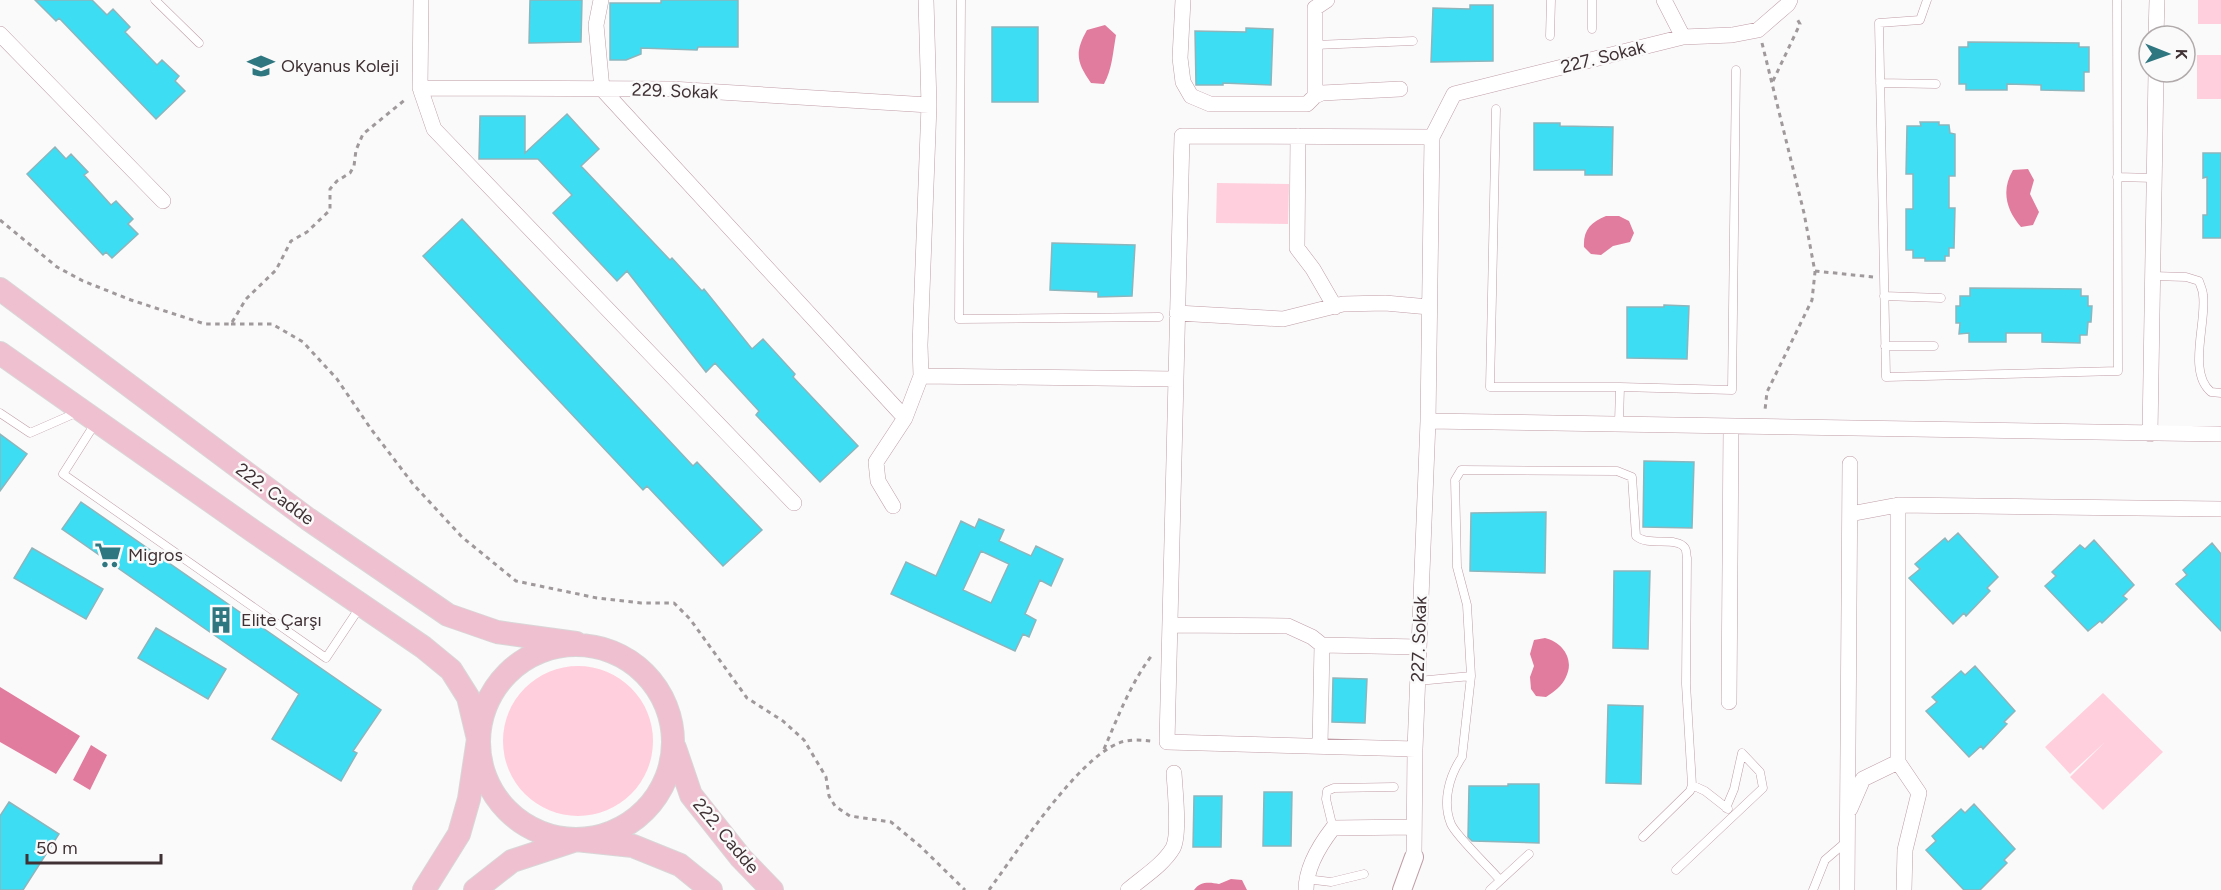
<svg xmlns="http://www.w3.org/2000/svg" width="2221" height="890" font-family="Figtree,sans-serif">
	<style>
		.green { fill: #ffcfdd }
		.water { fill: #e17c9e }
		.building { fill: #3dddf3; stroke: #8db5bc; stroke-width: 1.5; fill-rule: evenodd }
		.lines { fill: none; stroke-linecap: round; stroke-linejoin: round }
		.service-casing { stroke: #c09da7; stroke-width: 9 }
		.minor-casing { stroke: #c09da7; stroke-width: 16 }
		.tertiary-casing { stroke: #c09da7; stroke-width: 20 }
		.primary-casing { stroke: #d9d6d7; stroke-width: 24 }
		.path { stroke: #a0999b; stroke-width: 3; stroke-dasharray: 4.5 4.5; stroke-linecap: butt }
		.service { stroke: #fff; stroke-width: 8 }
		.minor { stroke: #fff; stroke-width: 15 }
		.tertiary { stroke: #fff; stroke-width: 18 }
		.primary { stroke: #efc0cf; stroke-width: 22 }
		.labels { text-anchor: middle; stroke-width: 5; stroke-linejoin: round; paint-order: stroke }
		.street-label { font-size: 18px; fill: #403135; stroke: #fafafa }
		.poi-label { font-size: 18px; fill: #403135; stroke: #fafafa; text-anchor: start }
	</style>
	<rect width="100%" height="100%" fill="#fafafa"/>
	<path class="green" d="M2198,0h23v24h-23z
		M2197,55h24v44h-24z
		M1217,183l72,1 -1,40 -72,-1z
		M503 741a75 75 0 1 1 150 0a75 75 0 1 1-150 0Z
		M2103,693l60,59 -60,58 -33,-33 35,-35 -35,32 -25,-27z"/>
	<path class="water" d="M1105,25l11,10c-3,17 -4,35 -12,49l-13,-1c-14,-20 -17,-30 -4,-53z
		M2028,169l6,11 -4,14 9,18 -6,13 -12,2c-15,-17 -20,-37 -8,-57z
		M1606,216h13l10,5 5,12 -4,9 -17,4 -12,9 -10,-1 -7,-7c-1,-17 7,-25 22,-31z
		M1545,638c17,4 30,21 21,39 -4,9 -12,15 -20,20l-10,-1 -5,-7 -1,-12 4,-11 -4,-12 4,-14z
		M0,687l80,49 -24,38 -56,-32z
		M91,745l16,10 -17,35 -17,-10z
		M1231,879l11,1 5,10h-53c6,-9 16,-8 25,-6z"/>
	<path class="building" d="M35,0h57l15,15 6,-6 17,18 -5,5 32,33 5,-5 17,16 -4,5 10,10 -29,28 -97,-101 -3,3z
		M530,0h52l-1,42 -52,1z
		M661,0h77v47h-40l-1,3 -56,-2v6l-15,6h-16v-57h51z
		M1470,5h23v56l-62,1 2,-54 37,1z
		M992,27h46v75h-46z
		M1246,28l27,1 -2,56 -48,-2v2h-27l-1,-54 51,1z
		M1968,42l111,1v4h10v25h-5v19l-43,-1v-5l-34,-1v6h-41v-6h-7v-37h9z
		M567,114l32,35 -18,17 89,94 2,-2 30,33 2,-2 48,60 11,-10 32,35 -2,3 65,69 -38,36 -64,-67 3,-4 -44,-48 -9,9 -79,-101 -10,10 -64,-68 19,-18 -34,-36h-59l1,-43h45v37z
		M1920,122h19v3h10l1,8 5,1v42h-6v32h6l-1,40h-5v8h-4v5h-20v-3h-12v-8h-7v-41h7v-35h-7l1,-48h14z
		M1534,123h26v3l53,1 -1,48h-27v-5h-51z
		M55,147l11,12 5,-5 17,18 -4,3 27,30 5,-4 17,18 -5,5 10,10 -26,24 -6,-6 -3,3 -76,-81z
		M2203,153h18v85h-18v-23h4v-38l-4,1z
		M462,219l231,247 4,-4 65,68 -39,36 -76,-80 -4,4 -220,-234z
		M1052,243l83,2 -3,51 -34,1v-5l-48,-2z
		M1970,288l111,1v7h7v10h4l-1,16h-3l-1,13h-7v8l-38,-1v-9h-36v9h-37v-9l-10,1 1,-11h-4v-17h4v-10h10z
		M1664,305l25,1 -2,53 -60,-1v-51h37z
		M0,434l27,20 -27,37z
		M1644,461l50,1 -2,66 -49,-1z
		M81,502l300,208 -28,41 4,2 -16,28 -69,-42 27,-45 -237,-165z
		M1546,512l-1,61 -75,-2 1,-58z
		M979,519l25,11 -5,11 32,15 5,-10 27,13 -12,27 -11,-6 -15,34 11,6 -7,17 -6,-3 -8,17 -124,-57 15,-32 30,14 25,-55 14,7zM981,551l28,13 -18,39 -28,-13z
		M1958,533l40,44 -11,11 3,3 -24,25 -2,-3 -11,11 -44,-46 11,-9 -5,-5 30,-26 3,4z
		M2094,540l40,45 -11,11 4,3 -25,24 -2,-2 -12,10 -43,-45 11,-10 -4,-4 28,-27 5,4z
		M2212,543l9,11v77l-45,-47 11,-9 -4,-5z
		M32,548l71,41 -17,30 -72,-41z
		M1614,571h36l-2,78 -35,-1z
		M156,628l70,41 -18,30 -70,-41z
		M1975,666l40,45 -11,11 3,2 -24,25 -2,-3 -12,11 -43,-46 11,-9 -5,-5 29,-26 4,4z
		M1333,678l34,1 -2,44 -33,-1z
		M1608,705l35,1 -2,78 -35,-1z
		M1508,784h31v59l-67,-2 -4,-4 1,-51h39z
		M1264,792h28l-1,54h-28z
		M1194,796h28l-1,51h-28z
		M9,802l50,32 -36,56h-23v-74z
		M1974,804l41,45 -11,11 3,3 -27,27h-16l-38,-40 10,-9 -4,-5 29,-27 4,4z"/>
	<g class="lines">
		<defs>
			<path id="service" d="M155,0l44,43
				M961,0l-2,319 200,-2
				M1927,0l-7,20 -41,3 7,354 232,-6 -1,-371
				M1592,29v-29
				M1550,36l1,-36
				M1315,45l98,-4
				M1880,83l56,1
				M1496,109l-6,278h130l-1,35
				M2117,177l37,1
				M2153,276l33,1 13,4c1,4 4,9 4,14 4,27 -16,77 8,97l10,1
				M1884,296l57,2
				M1885,346h49
				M1620,387l112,3 4,-320
				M0,413l30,20 48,-21
				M96,422l-33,52 263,184 34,-51
				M1471,676l-9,81c-13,19 -20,45 -11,67 5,12 39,44 49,56
				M1418,681l53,-5 -4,-71 -10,-38 -2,-87 6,-10 156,1 15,6 4,59c12,11 41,0 49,12 2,3 1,7 2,10l-1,126 6,101 -2,6 -47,46
				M1692,785l13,6 23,18
				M1333,828l-7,-29 1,-8 7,-3 60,-1
				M1676,870l87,-82 -3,-16 -18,-19 -8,36 -8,19
				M1306,879l25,3 33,-8
				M1490,890l39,-36
				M1813,890l12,-30 21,-18"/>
			<path id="minor" d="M421,0l-1,88 14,41 360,374
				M601,0l-5,25 6,64 303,329
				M1183,0l-3,58 3,24 8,14 19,8h97l8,-8 7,-3 78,-4
				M1664,0l19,37
				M0,34l163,167
				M2156,36l1,-36
				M420,88l251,1 258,16
				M1315,96v-88l12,-8
				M1298,136l-1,112 16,21 22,38
				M1177,313l106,6 60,-15 42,-1 44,4
				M921,376l254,3
				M1428,421l793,13
				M2150,434l6,-362
				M893,506l-15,-25 -2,-19 29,-44 16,-42 -1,-31 9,-240 -3,-105
				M1850,514l48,-9
				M1170,625l118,1 24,11 10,8 97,2
				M1729,702l2,-275
				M1320,746l2,-101
				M1415,749l-248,-7 15,-606 250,1
				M1850,809l13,-30 35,-17
				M1414,857l1,-108 13,-328 4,-284 22,-43 229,-57 49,-2 26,-5 30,-26 2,-4
				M1128,890c15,-13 35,-25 45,-42 7,-13 2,-58 1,-75
				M1306,890c0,-23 13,-44 27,-62l81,-1
				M1847,890l3,-426
				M1904,890l1,-40 14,-57 -21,-31v-257l323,4"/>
			<path id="tertiary" d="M1402,890l12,-33"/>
			<path id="primary" d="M0,289l308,230 140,96 49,17 79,11
				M0,353l253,178 170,116 28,23 17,27 10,42 -9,60 -10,35 -35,56
				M479 742a97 97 0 1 1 194 0a97 97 0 1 1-194 0Z
				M675,748l16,47 50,63 31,32
				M475,890l37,-29 64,-21 57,6 47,19 31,25"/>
		</defs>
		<use href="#service" class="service-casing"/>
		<use href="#minor" class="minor-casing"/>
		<use href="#tertiary" class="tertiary-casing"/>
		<use href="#primary" class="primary-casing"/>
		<path class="path" d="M1762,43l42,170 11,59 -3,28 -45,92 -2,18
			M1773,81l27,-57 -4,-7
			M0,220l57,47 26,14 48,19 74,24h26l15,-25 30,-29 15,-29 16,-9 23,-22v-21l7,-8 13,-8 4,-7 2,-16 7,-16 43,-35
			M1815,271l58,6
			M231,324h41l31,18 34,37 34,50 42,55 49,53 54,44 81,17 44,5h33l16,16 57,79 36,23 21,19 22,37 3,19 6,10 15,10 41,6 29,24 45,44
			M1104,749c14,-32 27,-67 49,-95
			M989,890c28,-38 88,-131 130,-147 9,-4 22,-3 32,-2"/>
		<use href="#service" class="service"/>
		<use href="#minor" class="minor"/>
		<use href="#tertiary" class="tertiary"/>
		<use href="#primary" class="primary"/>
	</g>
	<defs>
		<symbol id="school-bare" viewBox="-9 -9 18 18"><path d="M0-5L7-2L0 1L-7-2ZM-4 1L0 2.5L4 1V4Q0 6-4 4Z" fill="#2e7680" stroke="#fafafa" stroke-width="2.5" paint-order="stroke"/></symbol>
		<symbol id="supermarket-bare" viewBox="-9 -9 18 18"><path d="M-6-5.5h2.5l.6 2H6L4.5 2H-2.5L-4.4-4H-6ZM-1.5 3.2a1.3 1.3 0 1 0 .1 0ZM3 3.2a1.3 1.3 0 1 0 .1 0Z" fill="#2e7680" stroke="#fafafa" stroke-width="2.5" paint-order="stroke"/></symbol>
		<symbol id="building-bare" viewBox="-9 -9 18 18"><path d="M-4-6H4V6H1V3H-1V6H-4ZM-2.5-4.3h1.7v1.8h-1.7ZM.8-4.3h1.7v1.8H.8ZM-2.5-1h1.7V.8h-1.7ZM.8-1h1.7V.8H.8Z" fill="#2e7680" stroke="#fafafa" stroke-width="2.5" paint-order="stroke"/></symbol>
	</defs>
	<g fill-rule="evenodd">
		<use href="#school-bare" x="242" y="47" width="38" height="38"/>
		<use href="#supermarket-bare" x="89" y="536" width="38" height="38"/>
		<use href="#building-bare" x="202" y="601" width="38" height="38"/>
	</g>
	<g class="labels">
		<g class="street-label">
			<text transform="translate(1603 57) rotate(-14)" y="6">227. Sokak</text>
			<text transform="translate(675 91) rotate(2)" y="6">229. Sokak</text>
			<text transform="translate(275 494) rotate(36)" y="6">222. Cadde</text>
			<text transform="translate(1419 639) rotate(-88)" y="6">227. Sokak</text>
			<text transform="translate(726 836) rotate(50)" y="6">222. Cadde</text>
		</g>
		<g class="poi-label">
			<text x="281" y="72">Okyanus Koleji</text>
			<text x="128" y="561">Migros</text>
			<text x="241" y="626">Elite Çarşı</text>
		</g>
	</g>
	<g transform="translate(2167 54) rotate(91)"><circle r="28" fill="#fafafa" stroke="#b0aaab" stroke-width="1.5"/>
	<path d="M0-4.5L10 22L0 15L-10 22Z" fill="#2e7680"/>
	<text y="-9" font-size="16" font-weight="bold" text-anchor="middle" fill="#403135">K</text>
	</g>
	<path d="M27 854v9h134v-9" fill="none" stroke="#403135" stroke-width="3"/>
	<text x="36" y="854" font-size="18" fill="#403135" stroke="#fafafa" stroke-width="4.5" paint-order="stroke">50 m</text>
</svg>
